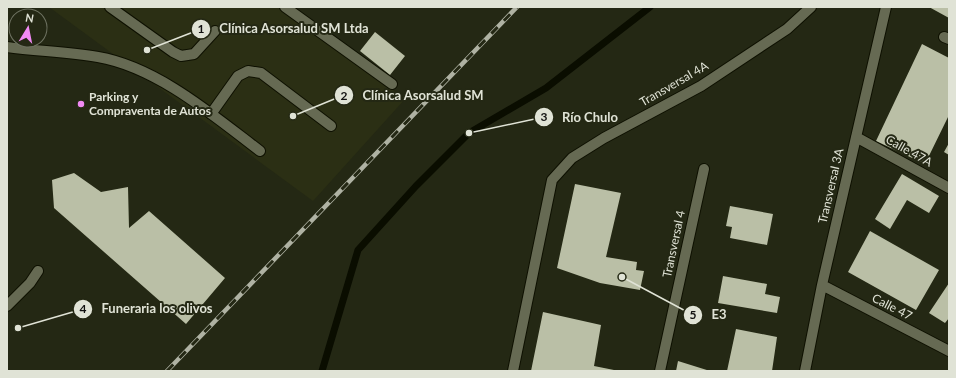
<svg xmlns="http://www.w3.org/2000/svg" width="956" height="378" font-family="Lato,sans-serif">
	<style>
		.built { fill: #2b2f14 }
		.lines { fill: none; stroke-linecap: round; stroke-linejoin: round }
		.stream { stroke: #0a0d00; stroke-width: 7 }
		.building { fill: #babfa6 }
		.service-casing { stroke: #0e1001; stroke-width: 12 }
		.minor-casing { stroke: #0e1001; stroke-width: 12 }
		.service { stroke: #666a53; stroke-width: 10 }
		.minor { stroke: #666a53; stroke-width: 10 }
		.rail-casing { stroke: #afb2a3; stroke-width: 4.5 }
		.rail { stroke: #242814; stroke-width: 3; stroke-dasharray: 9; stroke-linecap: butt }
		.poi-dot { fill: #f18af4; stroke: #242814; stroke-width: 1.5 }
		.labels { text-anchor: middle; stroke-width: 4; stroke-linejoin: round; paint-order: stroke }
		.street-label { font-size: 12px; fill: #e0e3d6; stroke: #242814 }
		.poi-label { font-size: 12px; font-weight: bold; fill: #e0e3d6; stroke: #242814; text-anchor: start }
		.leader { fill: none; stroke: #e0e3d6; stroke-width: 1.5 }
		.callout-dot { fill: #e0e3d6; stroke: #242814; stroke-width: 1.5 }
		.mark-label { font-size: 12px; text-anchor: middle; font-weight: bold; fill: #111 }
		.callout-label { font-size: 13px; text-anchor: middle; font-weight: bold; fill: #e0e3d6; stroke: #242814; stroke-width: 4; stroke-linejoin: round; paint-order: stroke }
	</style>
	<rect width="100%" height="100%" fill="#242814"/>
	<path class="built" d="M49,7h233l123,92 -92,102z"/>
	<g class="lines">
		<path class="stream" d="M322,371l36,-121 58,-64 53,-53 77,-45 104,-81"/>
	</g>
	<path class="building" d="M929,7h20v11z
		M375,32l30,24 -15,19 -30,-24z
		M922,44l27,14v57l-24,49 -49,-23z
		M949,143v12l-5,-3z
		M74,173l27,19 27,-5 1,41 20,-17 76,67 -39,46 -132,-116 -2,-28z
		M902,174l37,22 -10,17 -22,-13 -17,29 -15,-10z
		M575,184l46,9 -15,64 31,5 -1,8 8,1 -4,19 -40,-7 -43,-15z
		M730,206l43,8 -6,31 -37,-7 2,-11 -6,-1z
		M870,231l69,39 -23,40 -68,-38z
		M723,276l44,8 -2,10 15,3 -3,16 -59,-10z
		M949,283v35l-4,5 -16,-10z
		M543,312l58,13 -7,41 25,5h-88z
		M736,329l41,8 -5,34h-45z
		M678,361l32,10h-34z"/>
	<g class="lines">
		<defs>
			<path id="service" d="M110,7l63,45 8,4 13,-2 21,-23
				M285,7l107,77
				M7,47c30,4 61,5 91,10 59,10 116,59 162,94
				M211,114l27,-38 10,-5 13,2 70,53
				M7,306l23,-23 8,-12"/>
			<path id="minor" d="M944,37l5,2
				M856,137l93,51
				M822,285l127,66
				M513,371l39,-191 20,-22 32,-20 97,-52 86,-57 24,-22
				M660,371l44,-202
				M805,371l17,-86 64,-278"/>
		</defs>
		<use href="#service" class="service-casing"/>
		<use href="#minor" class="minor-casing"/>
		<use href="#service" class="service"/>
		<use href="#minor" class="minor"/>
		<defs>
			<path id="rail" d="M167,371l350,-364"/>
		</defs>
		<use href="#rail" class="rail-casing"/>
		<use href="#rail" class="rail"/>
	</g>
	<circle class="poi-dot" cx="81" cy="104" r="4"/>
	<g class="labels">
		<g class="street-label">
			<text transform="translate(674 84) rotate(-30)" y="4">Transversal 4A</text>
			<text transform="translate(909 151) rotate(29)" y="4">Calle 47A</text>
			<text transform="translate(831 186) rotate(-77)" y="4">Transversal 3A</text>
			<text transform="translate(674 244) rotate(-78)" y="4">Transversal 4</text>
			<text transform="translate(892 307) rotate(27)" y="4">Calle 47</text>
		</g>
		<g class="poi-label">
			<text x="89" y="101">Parking y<tspan x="89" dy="14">Compraventa de Autos</tspan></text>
		</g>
	</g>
	<path class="leader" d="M147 50L201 29M293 116L344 95M469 133L544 117M18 328L83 309M622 277L693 315"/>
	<g class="callout-dot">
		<circle cx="147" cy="50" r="4"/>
		<circle cx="293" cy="116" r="4"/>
		<circle cx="469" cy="133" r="4"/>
		<circle cx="18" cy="328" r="4"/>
		<circle cx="622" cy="277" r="4"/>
		<circle cx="201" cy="29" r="10"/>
		<circle cx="344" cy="95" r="10"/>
		<circle cx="544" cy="117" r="10"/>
		<circle cx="83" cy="309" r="10"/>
		<circle cx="693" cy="315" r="10"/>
	</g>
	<g class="mark-label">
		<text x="201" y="33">1</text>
		<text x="344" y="100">2</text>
		<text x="544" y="121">3</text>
		<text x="83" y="313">4</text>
		<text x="693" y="319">5</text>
	</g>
	<g class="callout-label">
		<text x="294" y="33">Clínica Asorsalud SM Ltda</text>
		<text x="423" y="100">Clínica Asorsalud SM</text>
		<text x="590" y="122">Río Chulo</text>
		<text x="157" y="313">Funeraria los olivos</text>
		<text x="719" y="319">E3</text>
	</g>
	<rect width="956" height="378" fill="none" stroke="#e0e3d6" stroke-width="16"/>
	<g transform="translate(28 28) rotate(10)"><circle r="19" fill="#242814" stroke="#6f7362"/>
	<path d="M0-3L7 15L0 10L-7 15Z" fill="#f18af4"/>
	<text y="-6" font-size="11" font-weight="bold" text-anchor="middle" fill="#e0e3d6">N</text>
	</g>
</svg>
